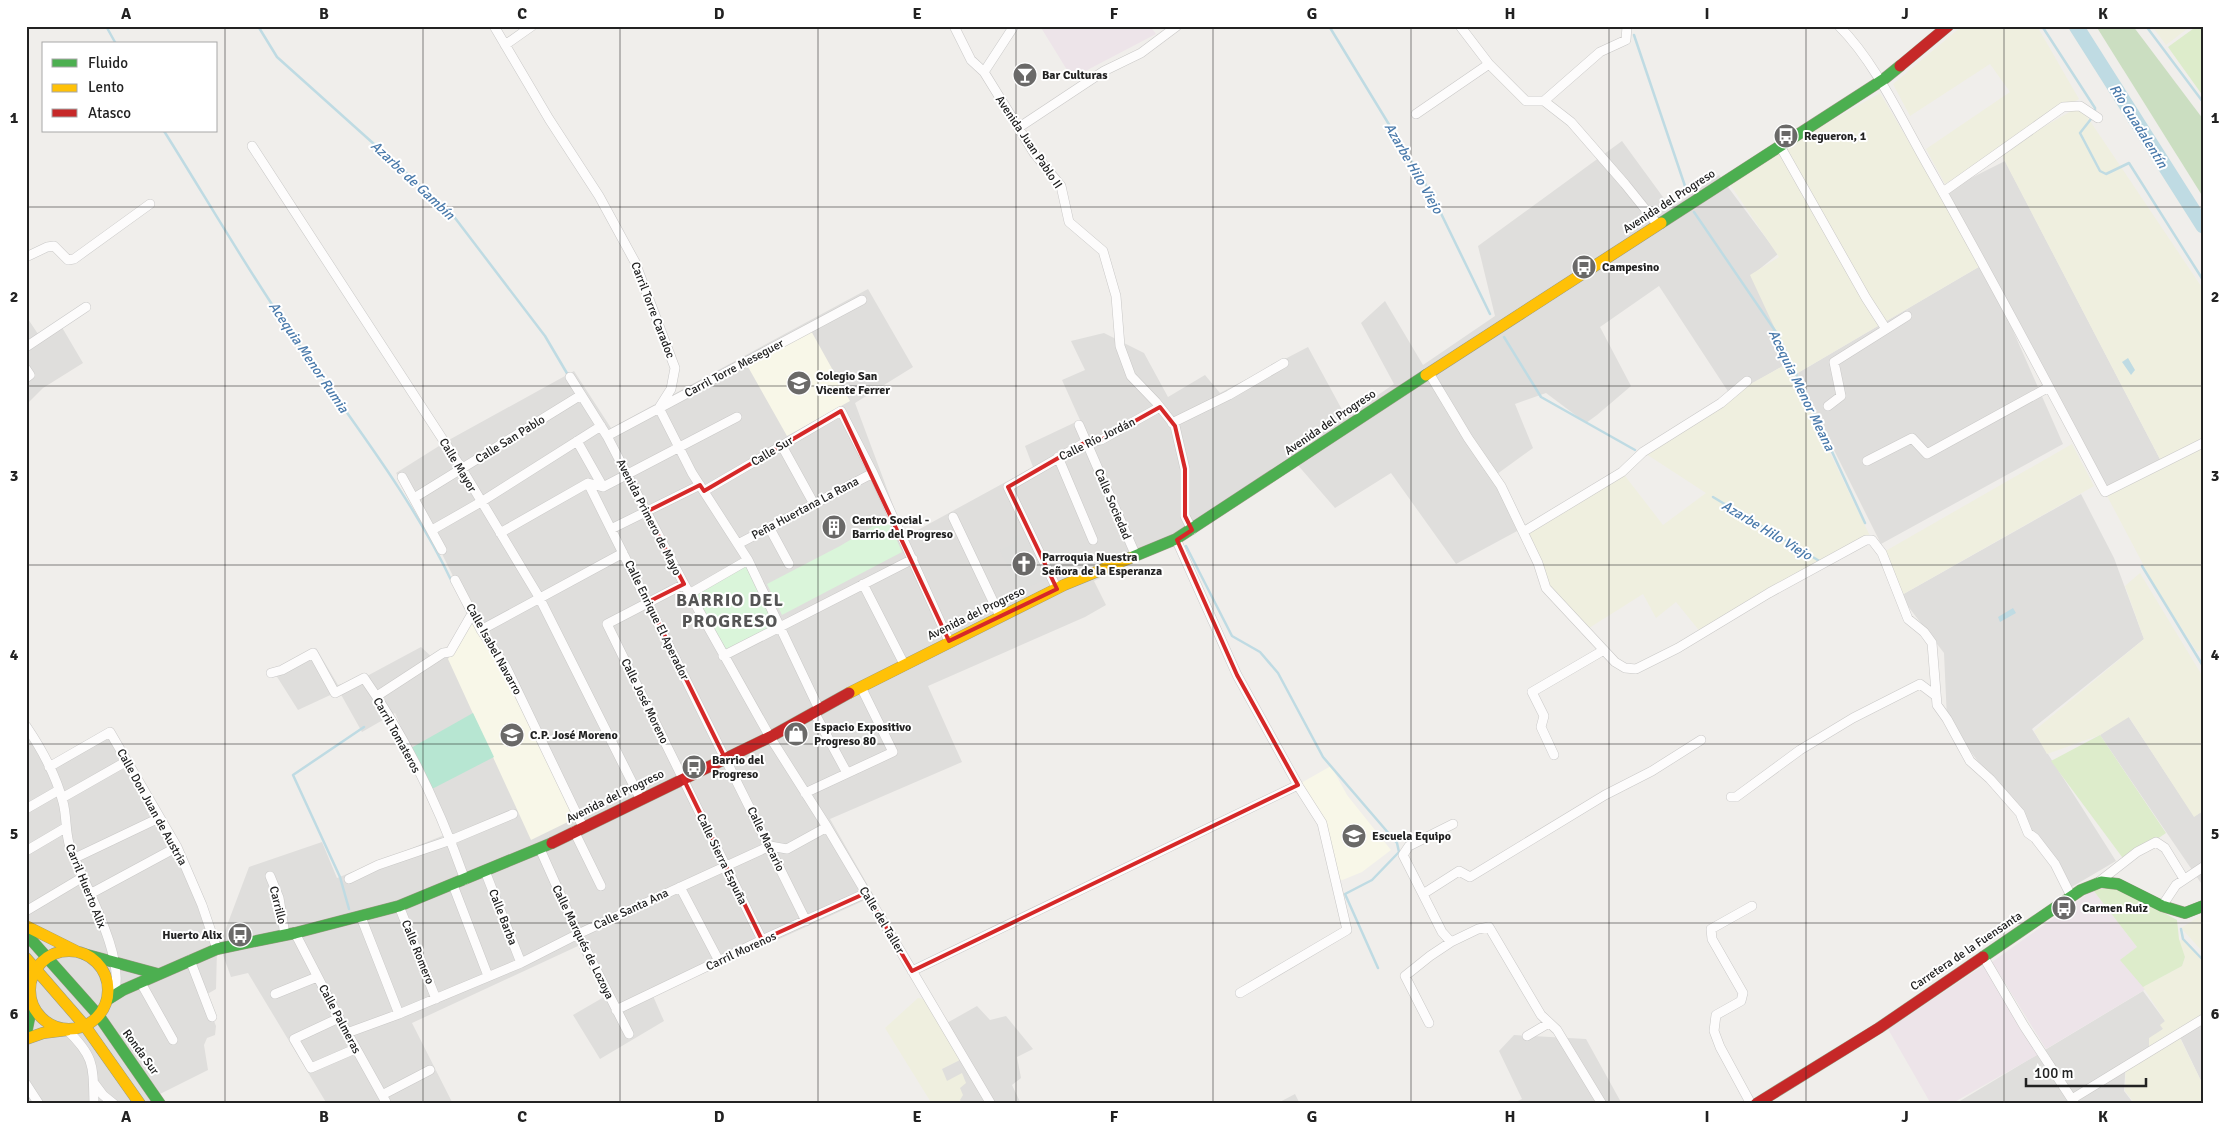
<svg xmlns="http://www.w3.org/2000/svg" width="2229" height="1130" font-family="Signika,sans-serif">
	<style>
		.residential { fill: #dfdedc }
		.industrial { fill: #ede4e9 }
		.education { fill: #f8f7e8 }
		.religious { fill: #dededc }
		.farmland { fill: #efefdf }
		.grass { fill: #ddeccb }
		.forest { fill: #cbdec1 }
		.park { fill: #daf5da }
		.pitch { fill: #b7e6d2 }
		.water { fill: #bfdbe3 }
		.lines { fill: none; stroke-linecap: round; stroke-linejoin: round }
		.stream { stroke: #bfdbe3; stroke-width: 2.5 }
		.river { stroke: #bfdbe3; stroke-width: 15 }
		.street-casing { stroke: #c9c8c7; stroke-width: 10 }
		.fast-casing { stroke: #999a82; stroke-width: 12 }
		.slow-casing { stroke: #999a82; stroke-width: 12 }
		.jam-casing { stroke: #999a82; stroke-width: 12 }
		.street { stroke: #fdfcfc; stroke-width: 9 }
		.fast { stroke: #4caf50; stroke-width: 11 }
		.slow { stroke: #ffc107; stroke-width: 11 }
		.jam { stroke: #c62828; stroke-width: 11 }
		.marked { fill: none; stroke: #d62828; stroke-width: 4; stroke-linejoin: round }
		.grid { fill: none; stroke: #222; stroke-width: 1; stroke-opacity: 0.55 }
		.labels { text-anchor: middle; stroke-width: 4; stroke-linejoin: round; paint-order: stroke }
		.poi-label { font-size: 12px; font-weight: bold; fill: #222; stroke: #fff; text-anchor: start }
		.street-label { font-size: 12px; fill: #222; stroke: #fff }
		.water-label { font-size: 14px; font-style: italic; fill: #4a7aab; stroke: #fff }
		.district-label { font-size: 18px; font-weight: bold; letter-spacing: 1px; fill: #555; stroke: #fff }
		.neatline { fill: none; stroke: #222; stroke-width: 2 }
		.grid-label { font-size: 16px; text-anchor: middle; font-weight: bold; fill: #222 }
	</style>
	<rect width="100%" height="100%" fill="#f0eeeb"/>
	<path class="residential" d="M1622,141l49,67 48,-33 59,79 -27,22 47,81 -67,39 -72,-110 -59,41 31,59 -34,29 -11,8 -40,-30 -31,11 18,44 -40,29 26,53 -63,34 -65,-91 -56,35 -39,-45 -114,75 -88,43 12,24 -21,12 -157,69 34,76 -132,57 44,77 -221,100 11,25 -64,38 -27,-44 31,-18 -26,-51 -166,77 41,81h-126l-79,-131 -17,4 -8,-22v-19l26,-69 73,-25 15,36 110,-44 -52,-121 -33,19 -23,-41 -41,19 -24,-38 42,-24 22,37 29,-9 54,-29 13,12 49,-23 -69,-138 -18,-25 51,-32 127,-70 37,57 257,-139 45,78 -58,36 50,134 128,-70 -8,-21 55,-26 -18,-40 23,-10 -14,-29 33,-8 40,20 24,44 37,-22 15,18 88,-46 38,70 48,-33 -33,-61 24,-22 38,64 72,-49 -17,-70z
		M2005,161l157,302 -57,29 -109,-200 67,152 -182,100 -85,-170 186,-109 -39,-73z
		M26,316l14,21 20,-13 23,39 -40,25 -17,17z
		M2081,494l33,64 30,81 -112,90 84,132 -46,27 -123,-169 -3,-66 -44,-57z
		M2128,716l66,100 9,-5v75l-103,-151z
		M30,732l19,35 61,-35 49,86 58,131 -1,40 -12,7 12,30 -1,9 -8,3 -3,7 4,25 -52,26 4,8h-134v-369z
		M2143,991l22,30 -2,8 -14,18 -23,15 -2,29 10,13h-179z
		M977,1006l13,14 16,-4 27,33 -16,8 4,21 -9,7 9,19h-68l-38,-63z
		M2203,1020v65l-23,-48z
		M1514,1035l72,4 36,65h-111l11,-5 -23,-48z
		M1295,1094l5,10h-24z"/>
	<path class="industrial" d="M1040,26h110l6,8 -84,44z
		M2093,890l44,57 -16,13 25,29 -100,60 -54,-87z
		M1984,965l55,89 -88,50h-20l-43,-75z"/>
	<path class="education" d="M810,329l40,72 -63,35 -40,-71z
		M473,612l33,55 72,150 -47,23 -83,-181z
		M1331,766l16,29 44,55 -29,22 -22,9 -15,-58 -24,-40z"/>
	<path class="religious" d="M1026,532l21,47 -17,7 1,4 -5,2 -1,-3 -6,3 -19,-42 15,-7 -2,-5z"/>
	<path class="farmland" d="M1962,26h75l42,73 -134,85 -19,-35 84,-57 -20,-28 -80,52 -17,-32z
		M2152,26h39l-25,19z
		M1880,93l102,172 -186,109 -46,-99 29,-18 -52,-77z
		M2080,106l121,180 2,25v338l-6,3 -43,-67 -49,-93 57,-29 -162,-311z
		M1787,364l84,174 -169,96 -26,-32 -20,16 -13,-24 -54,34 -43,-40 -23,-56 99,-60 41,53 43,-32 -63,-41 89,-58z
		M2072,444l22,42 -194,110 -18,-43z
		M2140,573l63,104v134l-9,6 -65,-100 -29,18 -53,19 -13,-23 110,-92 -19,-53z
		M2203,914v38l-22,-24z
		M2183,939l20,23v52l-27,16 27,55v19h-68l-10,-13 1,-29 23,-15v-9l14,-9 -3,-4 5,-4 -22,-34 39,-21 3,-9 -6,-16z
		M918,998l8,1 34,61 -18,9 5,12 15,-8 4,10 -6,5 3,7 -3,5 2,4h-30l-47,-76z"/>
	<path class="grass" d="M2197,26h6v70l-35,-49z
		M2100,735l66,98 -41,28 -74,-100z
		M2111,888l18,6 48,26 2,19 6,18 -3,9 -39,21 -23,-27 17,-13 -44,-57z"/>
	<path class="forest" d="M2096,26h37l70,93v78z"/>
	<path class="park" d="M887,518l15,34 -120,63 -15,-31 73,-38z
		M748,560l32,66 -57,30 -34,-62z"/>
	<path class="pitch" d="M473,713l21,44 -62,32 -21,-41z"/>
	<path class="water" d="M2128,358l7,12 -4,5 -9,-13z
		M2013,608l3,5 -16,9 -2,-5z"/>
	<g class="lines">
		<path class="stream" d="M106,26l10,18
			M258,26l19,31 175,157 93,122 23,39
			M1329,26l103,169 58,119
			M2042,26l53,82v4
			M2146,26l57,76
			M1634,35l53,157
			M2091,119l-11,14 20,38 6,3 23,-11 74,117
			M164,131c39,62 76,126 117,187 58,88 126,169 171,264
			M1694,212l84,123 87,188
			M2203,309v2
			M1504,337l37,60 94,53
			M1713,497l108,65
			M1186,546l46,90 28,16 18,21 45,84 74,86 2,9 -27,28 -27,14 33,74
			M2142,566l61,100
			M349,909l-9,-32 -47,-102 71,-48
			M2181,929l2,10 20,21"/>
		<path class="river" d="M2076,26l127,200"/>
		<defs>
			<path id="street" d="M494,26l55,93 50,77 36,66 40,106 -4,21 -12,19 33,65 56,87 71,149
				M954,26l17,34 13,12 50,81 27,33 8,36 34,29 13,45 4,50 11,30 25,26 19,24 10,43v47l7,14
				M1460,26l29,38 37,37h18
				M1627,26l-1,14 -26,12 -56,49 27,21 54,62 33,41
				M1839,26c37,37 63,95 89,140 61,107 119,217 177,326l98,-49
				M505,45l27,-19
				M984,72l30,-46
				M1416,114l73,-50
				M1018,128l86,-57 37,-18 36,-27
				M252,146l210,323 77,128 101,201
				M1780,146l86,152 20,31
				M1943,192l120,-85 17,-1 18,12
				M26,257l21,-10 7,-1 14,14 6,-1 76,-55
				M26,347l60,-40
				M26,369l4,6 -4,3
				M1429,373l39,65 33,48 37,77 8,25 69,74 10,6 11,1 42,-21 91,-55 97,-53h6l10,13 26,66 16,13 8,11 5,62 10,14 23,42 20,18 30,34 8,20 7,5 20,26 16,32
				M570,377l37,59 77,148 86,153 57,90 164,277
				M1828,406l13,-10 -7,-34 73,-46
				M1172,423l57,-28 55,-32
				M1079,425l57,131
				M607,436l255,-136
				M577,441l26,46
				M782,446l32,58
				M1058,457l35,83
				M1867,461l45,-23 15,16 122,-67
				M402,477l40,73
				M588,483l218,438
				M588,483l15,4 134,-70
				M704,491l137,-80 32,62 76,168
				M414,498l167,-103
				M953,517l47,99
				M769,527l20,37
				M611,529l89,-44
				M432,530l49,-28 120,-76
				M1523,532l99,-60 21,-20 78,-49 26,-22
				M500,533l88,-50
				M1176,539l61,136 62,112 23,36 25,107 -107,63
				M738,544l135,-71
				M455,580l26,50 25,37 77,160
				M684,584l-77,40 155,316
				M863,584l41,80
				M1057,589l-49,-102 78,-45 15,-2 59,-33
				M689,594l59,-34
				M481,630l142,-77
				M723,656l190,-97
				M271,673l11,-3 31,-17 22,40 29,-15c43,61 76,131 101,202
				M377,696l66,-43 7,-1 23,-40
				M814,712l33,61
				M26,726c15,22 30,50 37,76 4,15 2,30 7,45 12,33 59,116 43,148
				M1554,755l-13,-28 3,-11 -12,-24 72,-42
				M49,767l61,-35 67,115 25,58 15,44
				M805,793l88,-41 -32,-65
				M1731,797h5l64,-47 53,-32 67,-34 16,12
				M62,798l65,-37
				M26,809l33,-19
				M1453,824l-44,22 -6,9 39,77 9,10 27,-13 11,-2 52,88 16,15 45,74
				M574,831l27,55
				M540,849l38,85 51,100
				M26,851l39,-23
				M75,858l84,-40
				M485,871l36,92
				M270,876l9,22 6,37
				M349,879l29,-14 73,-25 62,-26
				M2096,884l41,-32 19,-10 9,6 19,31
				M453,885l35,91
				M680,887l39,74
				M90,894l87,-47
				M1423,894l36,-23 11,6 135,-82 47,-24 49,-31
				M399,906l37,93
				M2162,906l14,-21 27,-18
				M26,911l57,-34
				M361,917l38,97
				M295,933l44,85 48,86
				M1983,956l41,70 51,78
				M190,960l22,57
				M912,971l386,-186
				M141,983l32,57
				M275,994l42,-17
				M616,1010l146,-70 104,-47
				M339,1018l-45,21 17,29 44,-19
				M1429,1023l-24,-47 25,-20 21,-14
				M67,1030c28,27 26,36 27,74
				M347,1033l52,-19 122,-51 57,-29 192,-88 17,3 40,-22
				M1527,1036l22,-13
				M94,1083l9,12 11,9
				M26,1084l13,20
				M382,1095l48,-25
				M2072,1099l131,-80
				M1751,1104l-31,-57 -6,-16 2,-16 25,-14 2,-8 -31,-54 -1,-10 41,-23"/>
			<path id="fast" d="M1661,223l223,-144 16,-13
				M1130,558l46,-19 250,-164
				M26,934l73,82 61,88
				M84,954l74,20
				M1983,957l98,-67 20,-8 17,2 44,22 23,7 18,-7
				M107,1000l16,-10 94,-41 78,-16 104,-27 153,-63
				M26,1035l6,-31"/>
			<path id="slow" d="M1426,375l235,-152
				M849,693l215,-108 66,-27
				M26,926l50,25
				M30 990a39 39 0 1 1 78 0a39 39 0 1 1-78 0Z
				M26,958l59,68 55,78
				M26,1039l17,-6 24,-3"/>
			<path id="jam" d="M1900,66l48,-40
				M552,843l218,-106 79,-44
				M1756,1104l123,-76 104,-71"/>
		</defs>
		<use href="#street" class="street-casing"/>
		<use href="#fast" class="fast-casing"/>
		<use href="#slow" class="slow-casing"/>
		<use href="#jam" class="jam-casing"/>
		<use href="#street" class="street"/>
		<use href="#fast" class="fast"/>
		<use href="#slow" class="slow"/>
		<use href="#jam" class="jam"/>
	</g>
	<path class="marked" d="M1160,407l15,19 10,43v47l7,14 -15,10 60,135 61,110 -386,186 -46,-78 -104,47 -79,-162 42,-20 -77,-156 36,-18 -38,-72 54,-27 4,6 137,-80 108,230 108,-52 -49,-102 78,-45 15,-2z"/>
	<path class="grid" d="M225,26v1078M423,26v1078M620,26v1078M818,26v1078M1016,26v1078M1213,26v1078M1411,26v1078M1609,26v1078M1806,26v1078M2004,26v1078M26,207h2177M26,386h2177M26,565h2177M26,744h2177M26,923h2177"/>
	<defs>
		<symbol id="bar-disc" viewBox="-11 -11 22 22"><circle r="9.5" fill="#6a6968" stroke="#fff"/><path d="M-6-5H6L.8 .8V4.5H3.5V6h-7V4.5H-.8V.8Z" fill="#fff"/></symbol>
		<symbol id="bus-disc" viewBox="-11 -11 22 22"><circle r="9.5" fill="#6a6968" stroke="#fff"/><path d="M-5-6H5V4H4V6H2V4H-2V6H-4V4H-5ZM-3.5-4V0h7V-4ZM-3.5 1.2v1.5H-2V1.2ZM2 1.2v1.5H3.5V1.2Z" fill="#fff"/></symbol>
		<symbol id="school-disc" viewBox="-11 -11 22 22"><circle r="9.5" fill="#6a6968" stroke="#fff"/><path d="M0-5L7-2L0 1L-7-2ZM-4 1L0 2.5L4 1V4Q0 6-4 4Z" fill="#fff"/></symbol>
		<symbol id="building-disc" viewBox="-11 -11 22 22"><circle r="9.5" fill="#6a6968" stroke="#fff"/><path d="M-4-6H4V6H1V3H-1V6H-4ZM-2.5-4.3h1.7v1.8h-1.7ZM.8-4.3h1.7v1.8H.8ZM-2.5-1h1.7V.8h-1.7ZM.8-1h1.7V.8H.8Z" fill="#fff"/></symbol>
		<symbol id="church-disc" viewBox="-11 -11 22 22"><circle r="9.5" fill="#6a6968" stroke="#fff"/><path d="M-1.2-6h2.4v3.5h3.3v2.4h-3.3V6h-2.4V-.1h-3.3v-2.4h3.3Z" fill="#fff"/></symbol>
		<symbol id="shop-disc" viewBox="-11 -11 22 22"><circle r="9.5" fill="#6a6968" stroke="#fff"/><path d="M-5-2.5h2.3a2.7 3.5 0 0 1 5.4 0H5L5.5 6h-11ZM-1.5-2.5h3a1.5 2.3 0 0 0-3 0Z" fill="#fff"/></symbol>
	</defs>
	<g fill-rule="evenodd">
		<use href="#bar-disc" x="1011" y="61" width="28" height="28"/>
		<use href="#bus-disc" x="1772" y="122" width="28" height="28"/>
		<use href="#bus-disc" x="1570" y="253" width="28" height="28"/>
		<use href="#school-disc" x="785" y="369" width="28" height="28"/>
		<use href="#building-disc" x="820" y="513" width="28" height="28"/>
		<use href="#church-disc" x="1010" y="550" width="28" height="28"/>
		<use href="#shop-disc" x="782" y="720" width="28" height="28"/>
		<use href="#school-disc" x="498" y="721" width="28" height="28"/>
		<use href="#bus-disc" x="680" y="753" width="28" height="28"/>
		<use href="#school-disc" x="1340" y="822" width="28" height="28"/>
		<use href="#bus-disc" x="2050" y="894" width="28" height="28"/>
		<use href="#bus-disc" x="226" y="921" width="28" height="28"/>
	</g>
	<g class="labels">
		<g class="poi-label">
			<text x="1042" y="79">Bar Culturas</text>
			<text x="1804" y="140">Regueron, 1</text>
			<text x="1602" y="271">Campesino</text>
			<text x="816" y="380">Colegio San<tspan x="816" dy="14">Vicente Ferrer</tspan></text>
			<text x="852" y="524">Centro Social -<tspan x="852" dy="14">Barrio del Progreso</tspan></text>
			<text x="1042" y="561">Parroquia Nuestra<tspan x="1042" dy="14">Señora de la Esperanza</tspan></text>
			<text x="814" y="731">Espacio Expositivo<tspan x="814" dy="14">Progreso 80</tspan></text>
			<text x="530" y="739">C.P. José Moreno</text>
			<text x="712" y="764">Barrio del<tspan x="712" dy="14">Progreso</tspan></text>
			<text x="1372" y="840">Escuela Equipo</text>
			<text x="2082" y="912">Carmen Ruiz</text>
			<text x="222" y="939" text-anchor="end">Huerto Alix</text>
		</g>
		<g class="street-label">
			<text transform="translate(1029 142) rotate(56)" y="4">Avenida Juan Pablo II</text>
			<text transform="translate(1669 201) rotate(-33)" y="4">Avenida del Progreso</text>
			<text transform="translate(653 310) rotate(69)" y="4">Carril Torre Caradoc</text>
			<text transform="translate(734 368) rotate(-28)" y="4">Carril Torre Meseguer</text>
			<text transform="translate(1330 422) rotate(-34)" y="4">Avenida del Progreso</text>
			<text transform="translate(510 439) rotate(-32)" y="4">Calle San Pablo</text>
			<text transform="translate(1097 439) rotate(-26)" y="4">Calle Río Jordán</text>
			<text transform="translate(772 451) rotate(-31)" y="4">Calle Sur</text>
			<text transform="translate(458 465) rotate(59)" y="4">Calle Mayor</text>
			<text transform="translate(1113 504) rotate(67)" y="4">Calle Sociedad</text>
			<text transform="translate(805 508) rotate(-28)" y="4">Peña Huertana La Rana</text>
			<text transform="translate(649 517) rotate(63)" y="4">Avenida Primero de Mayo</text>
			<text transform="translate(976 613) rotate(-26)" y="4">Avenida del Progreso</text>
			<text transform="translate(657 620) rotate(64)" y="4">Calle Enrique El Aperador</text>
			<text transform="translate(494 649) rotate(61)" y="4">Calle Isabel Navarro</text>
			<text transform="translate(645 701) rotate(64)" y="4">Calle José Moreno</text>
			<text transform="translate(397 735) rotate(61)" y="4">Carril Tomateros</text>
			<text transform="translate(615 796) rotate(-26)" y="4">Avenida del Progreso</text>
			<text transform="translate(152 807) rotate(61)" y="4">Calle Don Juan de Austria</text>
			<text transform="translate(766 839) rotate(64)" y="4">Calle Macario</text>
			<text transform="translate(722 859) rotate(64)" y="4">Calle Sierra Espuña</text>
			<text transform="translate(86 886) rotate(68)" y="4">Carril Huerto Alix</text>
			<text transform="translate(278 905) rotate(76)" y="4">Carrillo</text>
			<text transform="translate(631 909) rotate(-25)" y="4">Calle Santa Ana</text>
			<text transform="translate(503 917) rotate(69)" y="4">Calle Barba</text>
			<text transform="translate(882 920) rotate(59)" y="4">Calle del Taller</text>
			<text transform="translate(583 942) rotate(64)" y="4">Calle Marqués de Lozoya</text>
			<text transform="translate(741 951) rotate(-25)" y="4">Carril Morenos</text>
			<text transform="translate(1966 951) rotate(-34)" y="4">Carretera de la Fuensanta</text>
			<text transform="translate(418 952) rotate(68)" y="4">Calle Romero</text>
			<text transform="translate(340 1019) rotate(62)" y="4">Calle Palmeras</text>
			<text transform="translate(141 1052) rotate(54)" y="4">Ronda Sur</text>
		</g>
		<g class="water-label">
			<text transform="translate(2139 126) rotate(58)" y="5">Río Guadalentín</text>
			<text transform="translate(1414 168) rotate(60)" y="5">Azarbe Hilo Viejo</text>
			<text transform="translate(413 180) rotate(43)" y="5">Azarbe de Gambín</text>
			<text transform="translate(309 357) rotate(56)" y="5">Acequia Menor Rumia</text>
			<text transform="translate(1802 390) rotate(64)" y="5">Acequia Menor Meana</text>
			<text transform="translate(1767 530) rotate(31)" y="5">Azarbe Hilo Viejo</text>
		</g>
		<g class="district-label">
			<text x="730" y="606">BARRIO DEL<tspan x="730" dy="21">PROGRESO</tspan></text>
		</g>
	</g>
	<rect width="2229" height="1130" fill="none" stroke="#ffffff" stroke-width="55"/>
	<rect x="42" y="42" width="175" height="90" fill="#ffffff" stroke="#a7a7a7"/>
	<rect x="52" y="59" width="25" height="8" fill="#4caf50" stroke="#a7a7a7"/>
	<text x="88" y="68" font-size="15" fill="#222222">Fluido</text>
	<rect x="52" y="84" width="25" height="8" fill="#ffc107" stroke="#a7a7a7"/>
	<text x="88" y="92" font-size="15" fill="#222222">Lento</text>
	<rect x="52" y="109" width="25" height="8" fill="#c62828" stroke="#a7a7a7"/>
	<text x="88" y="118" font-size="15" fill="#222222">Atasco</text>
	<path d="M2026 1078v8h120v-8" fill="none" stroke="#222222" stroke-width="2.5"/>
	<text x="2034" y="1078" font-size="15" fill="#222222" stroke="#ffffff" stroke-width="4" paint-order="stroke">100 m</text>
	<rect x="28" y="28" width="2174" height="1074" class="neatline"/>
	<g class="grid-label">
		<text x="126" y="19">A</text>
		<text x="324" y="19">B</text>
		<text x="522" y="19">C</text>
		<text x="719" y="19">D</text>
		<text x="917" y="19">E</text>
		<text x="1114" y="19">F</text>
		<text x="1312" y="19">G</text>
		<text x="1510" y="19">H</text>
		<text x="1707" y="19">I</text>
		<text x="1905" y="19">J</text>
		<text x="2103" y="19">K</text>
		<text x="14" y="123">1</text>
		<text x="2215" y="123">1</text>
		<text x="14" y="302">2</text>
		<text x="2215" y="302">2</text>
		<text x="14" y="481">3</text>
		<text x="2215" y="481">3</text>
		<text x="14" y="660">4</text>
		<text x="2215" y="660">4</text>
		<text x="14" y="839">5</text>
		<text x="2215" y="839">5</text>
		<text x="14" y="1019">6</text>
		<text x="2215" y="1019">6</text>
		<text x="126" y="1122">A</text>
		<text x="324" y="1122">B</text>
		<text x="522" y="1122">C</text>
		<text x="719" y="1122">D</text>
		<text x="917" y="1122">E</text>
		<text x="1114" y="1122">F</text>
		<text x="1312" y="1122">G</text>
		<text x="1510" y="1122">H</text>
		<text x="1707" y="1122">I</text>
		<text x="1905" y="1122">J</text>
		<text x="2103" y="1122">K</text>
	</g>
</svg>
